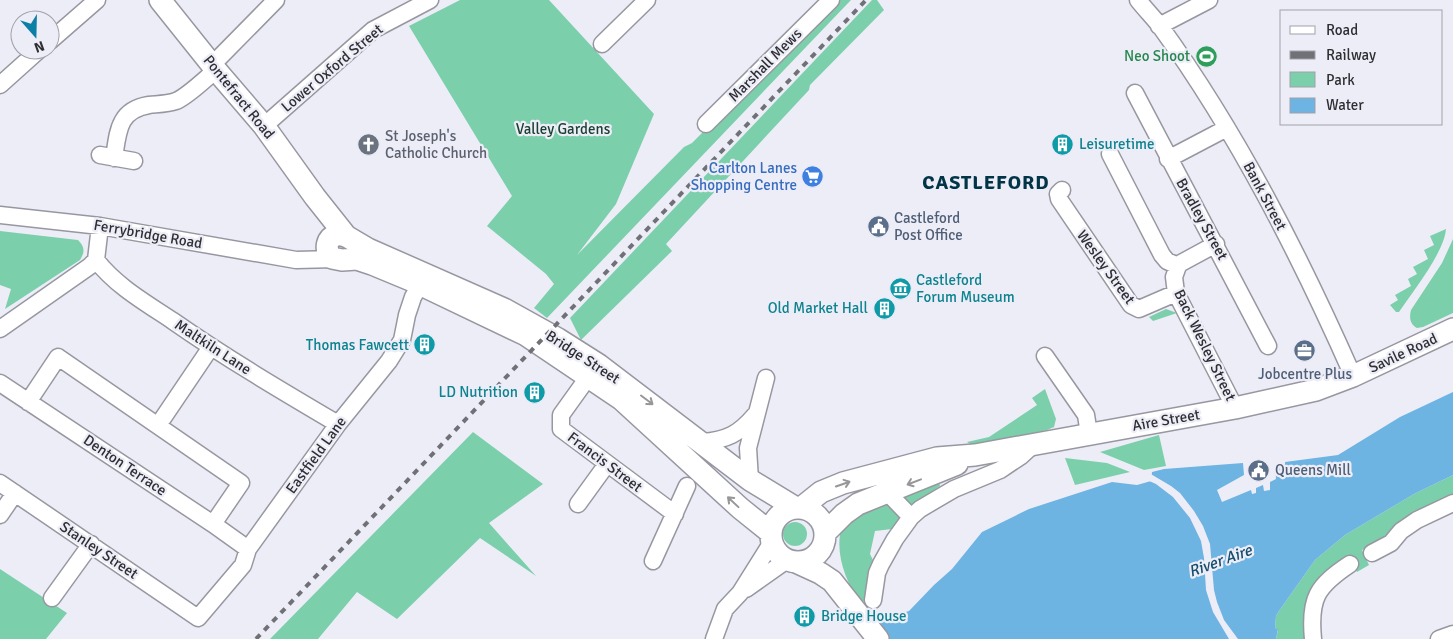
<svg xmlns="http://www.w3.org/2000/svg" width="1453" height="639" font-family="Signika,sans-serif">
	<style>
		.green { fill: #7ccfab }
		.water { fill: #6db4e3 }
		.pier { fill: #ededf8 }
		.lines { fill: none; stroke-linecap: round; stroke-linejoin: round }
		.minor-casing { stroke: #9797a1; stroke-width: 19 }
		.major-casing { stroke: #9797a1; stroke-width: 24 }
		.minor { stroke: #fff; stroke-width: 16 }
		.major { stroke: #fff; stroke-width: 21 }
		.rail { stroke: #707077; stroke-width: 4; stroke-dasharray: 6 6; stroke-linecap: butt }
		.oneway { stroke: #979799 }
		.labels { text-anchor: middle; stroke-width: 4.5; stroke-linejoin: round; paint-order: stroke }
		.leisure-label { font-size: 15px; fill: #27864d; stroke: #ededf8; text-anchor: end }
		.street-label { font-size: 15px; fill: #2f2f33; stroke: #ededf8 }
		.park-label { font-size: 15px; fill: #1b4031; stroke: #ededf8 }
		.worship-label { font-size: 15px; fill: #5b616d; stroke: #ededf8; text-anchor: start }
		.culture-label { font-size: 15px; fill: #0d838f; stroke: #ededf8; text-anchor: start }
		.shop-label { font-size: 15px; fill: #366cbe; stroke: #ededf8; text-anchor: end }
		.service-label { font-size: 15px; fill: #4e5e75; stroke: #ededf8; text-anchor: start }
		.water-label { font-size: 16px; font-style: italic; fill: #164d6d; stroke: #ededf8 }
		.district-label { font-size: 20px; font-weight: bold; letter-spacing: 1px; fill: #003446; stroke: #ededf8 }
	</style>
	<rect width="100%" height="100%" fill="#ededf8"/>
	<path class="green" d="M460,0h89l105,114 -38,90 -39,51 107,-108 8,-4 143,-143h16l-304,318 -13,-10 20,-24 -8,-10 -59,-48 25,-30 -103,-170z
		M872,0h5l7,10 -74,75 -1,5 -143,154 6,7 -91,89 -11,-22z
		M1446,229c-2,24 -33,62 -47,83h-3l-6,-7 8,-5 -3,-5 16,-9 -3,-7 9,-5 -4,-7 15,-8 -4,-9 10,-5 -4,-9z
		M0,231l78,9c7,7 7,12 2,20l-75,49 6,-20 -11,-4z
		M1453,239v74l-30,14 -6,1c-7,-4 -8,-10 -6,-18l31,-47z
		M1166,309l11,4 -24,8 -4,-4z
		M1045,389l11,30 -2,8 -7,3 -74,16 -6,-4 22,-5 48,-32 -5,-7z
		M473,432l70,52 -54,39 47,53 -56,-38 -83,81 -40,-27 -39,47h-48z
		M1159,435l7,31 -22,4 -44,-18z
		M1065,458l42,5 23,9 -55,13z
		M1453,475v27l-58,33 -33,15 7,15 -12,7 -8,-14 -24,19 -19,62h-30l2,-9 -3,-1 1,-13 3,-5 36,-51 30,-25 69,-41z
		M939,482l1,4 -30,20 -10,-10z
		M880,501l12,3 8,13 -1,7 -7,5 -17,2 -5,23 3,6 -5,37 -7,6c-16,-21 -27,-52 -19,-77z
		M783 534a12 12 0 1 1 24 0a12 12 0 1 1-24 0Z
		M0,569l67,44 -21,26h-46z"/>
	<path class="water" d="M1453,392v83l-39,19 -69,41 -30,25 -36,51 -3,5 -1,13h3l-2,10h-413l23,-21 23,-7 25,-26 18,-16 30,-37 47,-23 83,-27 25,3 14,-4 1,-9 12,-3 79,-6 1,12 -27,15 5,12 29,-12 1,4 4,-1v-5l7,-3 1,6 6,-1v-8l6,-3 -1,-14 10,-1v-2l53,-7 62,-38z"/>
	<path class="pier" d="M1149,473l22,13 9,7 14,18 9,15 7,18 4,46 3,12 7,18 14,19h-9l-16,-27 -7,-22 -2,-32 -3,-17 -11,-23 -17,-21 -17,-13 -9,-4 2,-1z"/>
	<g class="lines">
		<defs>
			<path id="minor" d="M1138,0c7,9 15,17 22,26 78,108 139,228 193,350
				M1159,26l50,-26
				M50,41l47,-41
				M602,44l45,-44
				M212,65l64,-65
				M0,85l39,-35
				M1135,93l133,253
				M706,124l125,-124
				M264,126l109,-96 57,-30
				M1110,154l52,101 5,6 11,5 -4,11 2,16 59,115
				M100,155l34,6
				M114,158c4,-26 4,-48 35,-53 9,-1 18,-1 27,-4 12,-5 29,-22 40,-31
				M1168,159l59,-31
				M1062,190l-4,4 1,5 72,106 8,4 37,-16
				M0,215l100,11 196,34 40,-1
				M96,260c20,26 50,43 77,61 53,37 109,70 165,103
				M1178,266l3,-3 35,-19
				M0,329l90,-63 6,-6 4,-34
				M1045,356l41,59 3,19
				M594,369l-33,46v14l114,85
				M0,383l213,141 35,25
				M28,402l30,-45 183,126 -28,41
				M163,418l48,-71
				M702,442c25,-2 37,-8 53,-27
				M750,480l-2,-32 18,-70
				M0,483l198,135 45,-53 5,-16 90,-125 51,-63 13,-21 5,-25 6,-18 7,-12 1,-8 -1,-2
				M887,492l24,25
				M578,504l29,-40
				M0,515l15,-22
				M1372,553l19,-10 10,-12 16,-11 36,-17
				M653,561l34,-75
				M746,589l41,-29
				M52,598l39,-54
				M873,600l4,-27 4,-9 14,-25 16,-22 9,-8 34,-20 46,-19 21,-14 13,-12
				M714,639l11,-30 15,-16 32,-51
				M1313,639c-4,-41 4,-53 37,-75
				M1439,639l14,-5"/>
			<path id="major" d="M160,0l56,70 48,56 51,71 31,39
				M771 535a27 27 0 1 1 54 0a27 27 0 1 1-54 0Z
				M801,508l20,-16 22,-9 94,-25 38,-3 260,-47 81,-18 37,-14 100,-47
				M771,533l-31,-25 -119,-109 -95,-64 -113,-54 -41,-17 -15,-5 -15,1 -10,-2c-8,-9 -6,-20 6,-24l8,2 22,13 136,60 54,30 41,26 151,115 46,28
				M825,533l19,-19 14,-10 99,-40
				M796,562l24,11 12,8 46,58"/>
		</defs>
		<use href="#minor" class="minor-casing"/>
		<use href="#major" class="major-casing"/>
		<use href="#minor" class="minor"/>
		<use href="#major" class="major"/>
		<path class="rail" d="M256,639l610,-639"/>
	</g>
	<defs><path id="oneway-shaft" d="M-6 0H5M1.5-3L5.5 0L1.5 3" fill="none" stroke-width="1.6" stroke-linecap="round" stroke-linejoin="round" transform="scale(1.25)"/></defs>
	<g class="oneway">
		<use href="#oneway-shaft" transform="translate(647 400) rotate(37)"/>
		<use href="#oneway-shaft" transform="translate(914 482) rotate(159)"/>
		<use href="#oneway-shaft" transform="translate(843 484) rotate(-19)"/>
		<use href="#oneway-shaft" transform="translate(733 502) rotate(-137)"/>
	</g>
	<defs>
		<symbol id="stadium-disc" viewBox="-11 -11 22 22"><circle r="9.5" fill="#2e9e5b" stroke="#ededf8"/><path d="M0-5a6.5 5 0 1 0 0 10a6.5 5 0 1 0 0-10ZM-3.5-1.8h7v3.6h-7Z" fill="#fff"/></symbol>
		<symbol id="building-disc" viewBox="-11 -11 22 22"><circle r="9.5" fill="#0f9aa8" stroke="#ededf8"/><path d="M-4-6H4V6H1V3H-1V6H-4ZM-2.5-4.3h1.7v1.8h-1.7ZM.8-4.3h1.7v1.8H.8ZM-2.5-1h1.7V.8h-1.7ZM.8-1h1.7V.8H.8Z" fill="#fff"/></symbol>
		<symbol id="church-disc" viewBox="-11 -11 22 22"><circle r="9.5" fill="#6b7280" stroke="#ededf8"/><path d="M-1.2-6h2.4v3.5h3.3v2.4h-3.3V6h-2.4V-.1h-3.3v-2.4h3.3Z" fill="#fff"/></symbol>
		<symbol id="supermarket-disc" viewBox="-11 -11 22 22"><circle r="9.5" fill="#3f7fe0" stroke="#ededf8"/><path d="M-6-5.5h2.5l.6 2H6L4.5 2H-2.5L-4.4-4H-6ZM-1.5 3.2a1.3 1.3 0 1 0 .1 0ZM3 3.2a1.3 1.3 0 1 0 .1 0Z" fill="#fff"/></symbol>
		<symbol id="civic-disc" viewBox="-11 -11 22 22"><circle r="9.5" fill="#5c6f8a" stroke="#ededf8"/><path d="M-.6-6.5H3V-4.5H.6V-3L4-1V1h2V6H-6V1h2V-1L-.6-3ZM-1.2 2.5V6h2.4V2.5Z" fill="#fff"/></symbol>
		<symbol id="museum-disc" viewBox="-11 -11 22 22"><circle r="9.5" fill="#0f9aa8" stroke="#ededf8"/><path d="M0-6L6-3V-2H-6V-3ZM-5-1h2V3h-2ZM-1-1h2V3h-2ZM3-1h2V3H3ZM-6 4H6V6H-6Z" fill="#fff"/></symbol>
		<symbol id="office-disc" viewBox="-11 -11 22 22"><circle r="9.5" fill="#5c6f8a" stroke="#ededf8"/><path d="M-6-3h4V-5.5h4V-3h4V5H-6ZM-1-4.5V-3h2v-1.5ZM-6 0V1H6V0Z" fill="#fff"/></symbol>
	</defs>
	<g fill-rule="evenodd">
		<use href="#stadium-disc" x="1194" y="44" width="25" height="25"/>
		<use href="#building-disc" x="1050" y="132" width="25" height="25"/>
		<use href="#church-disc" x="356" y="132" width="25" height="25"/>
		<use href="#supermarket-disc" x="800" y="164" width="25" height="25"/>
		<use href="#civic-disc" x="866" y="214" width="25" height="25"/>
		<use href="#museum-disc" x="888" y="276" width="25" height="25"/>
		<use href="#building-disc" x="872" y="296" width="25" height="25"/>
		<use href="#building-disc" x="412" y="332" width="25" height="25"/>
		<use href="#office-disc" x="1292" y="338" width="25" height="25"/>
		<use href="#building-disc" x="522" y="380" width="25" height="25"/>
		<use href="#civic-disc" x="1246" y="458" width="25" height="25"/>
		<use href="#building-disc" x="792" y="604" width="25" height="25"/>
	</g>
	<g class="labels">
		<g class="leisure-label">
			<text x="1190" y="61">Neo Shoot</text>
		</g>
		<g class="street-label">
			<text transform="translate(765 65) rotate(-45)" y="5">Marshall Mews</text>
			<text transform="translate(332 68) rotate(-40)" y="5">Lower Oxford Street</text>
			<text transform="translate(239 97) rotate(51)" y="5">Pontefract Road</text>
			<text transform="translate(1265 196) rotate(62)" y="5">Bank Street</text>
			<text transform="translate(1202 219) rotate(61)" y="5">Bradley Street</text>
			<text transform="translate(148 234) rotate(10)" y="5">Ferrybridge Road</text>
			<text transform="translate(1106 267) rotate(54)" y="5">Wesley Street</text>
			<text transform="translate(1205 345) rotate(64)" y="5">Back Wesley Street</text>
			<text transform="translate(213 347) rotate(33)" y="5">Maltkiln Lane</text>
			<text transform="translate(1403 353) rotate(-25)" y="5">Savile Road</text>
			<text transform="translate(583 357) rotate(33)" y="5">Bridge Street</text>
			<text transform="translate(1166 420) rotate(-10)" y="5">Aire Street</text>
			<text transform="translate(316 455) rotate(-54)" y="5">Eastfield Lane</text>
			<text transform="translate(605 462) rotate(37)" y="5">Francis Street</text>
			<text transform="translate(125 465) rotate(34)" y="5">Denton Terrace</text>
			<text transform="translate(99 550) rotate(34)" y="5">Stanley Street</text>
		</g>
		<g class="park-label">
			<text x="563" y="134">Valley Gardens</text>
		</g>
		<g class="worship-label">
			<text x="385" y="141">St Joseph's<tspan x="385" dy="17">Catholic Church</tspan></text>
		</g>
		<g class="culture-label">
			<text x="1079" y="149">Leisuretime</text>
			<text x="916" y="285">Castleford<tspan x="916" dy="17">Forum Museum</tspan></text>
			<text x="868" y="313" text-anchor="end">Old Market Hall</text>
			<text x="409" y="350" text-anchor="end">Thomas Fawcett</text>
			<text x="518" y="397" text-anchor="end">LD Nutrition</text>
			<text x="821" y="621">Bridge House</text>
		</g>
		<g class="shop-label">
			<text x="797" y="173">Carlton Lanes<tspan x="797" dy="17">Shopping Centre</tspan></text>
		</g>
		<g class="service-label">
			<text x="894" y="223">Castleford<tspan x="894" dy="17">Post Office</tspan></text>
			<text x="1305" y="379" text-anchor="middle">Jobcentre Plus</text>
			<text x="1275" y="475">Queens Mill</text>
		</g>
		<g class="water-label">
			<text transform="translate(1220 560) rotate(-20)" y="6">River Aire</text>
		</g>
		<g class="district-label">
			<text x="986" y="189">CASTLEFORD</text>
		</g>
	</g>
	<rect x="1280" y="10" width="162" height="115" fill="#ededf8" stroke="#a1a1a9"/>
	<rect x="1290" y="26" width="25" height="8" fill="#ffffff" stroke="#a1a1a9"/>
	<text x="1326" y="35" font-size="15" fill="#2f2f33">Road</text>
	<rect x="1290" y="51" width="25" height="8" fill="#707077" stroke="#a1a1a9"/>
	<text x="1326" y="60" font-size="15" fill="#2f2f33">Railway</text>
	<rect x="1290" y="72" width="25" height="15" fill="#7ccfab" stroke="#a1a1a9"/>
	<text x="1326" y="85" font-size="15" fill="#2f2f33">Park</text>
	<rect x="1290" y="98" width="25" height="15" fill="#6db4e3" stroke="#a1a1a9"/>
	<text x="1326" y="110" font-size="15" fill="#2f2f33">Water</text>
	<g transform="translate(35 35) rotate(160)"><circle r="24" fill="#ededf8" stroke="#a1a1a9"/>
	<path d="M0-4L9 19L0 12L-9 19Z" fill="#0c7fa7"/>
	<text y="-8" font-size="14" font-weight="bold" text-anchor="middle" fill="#2f2f33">N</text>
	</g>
</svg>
